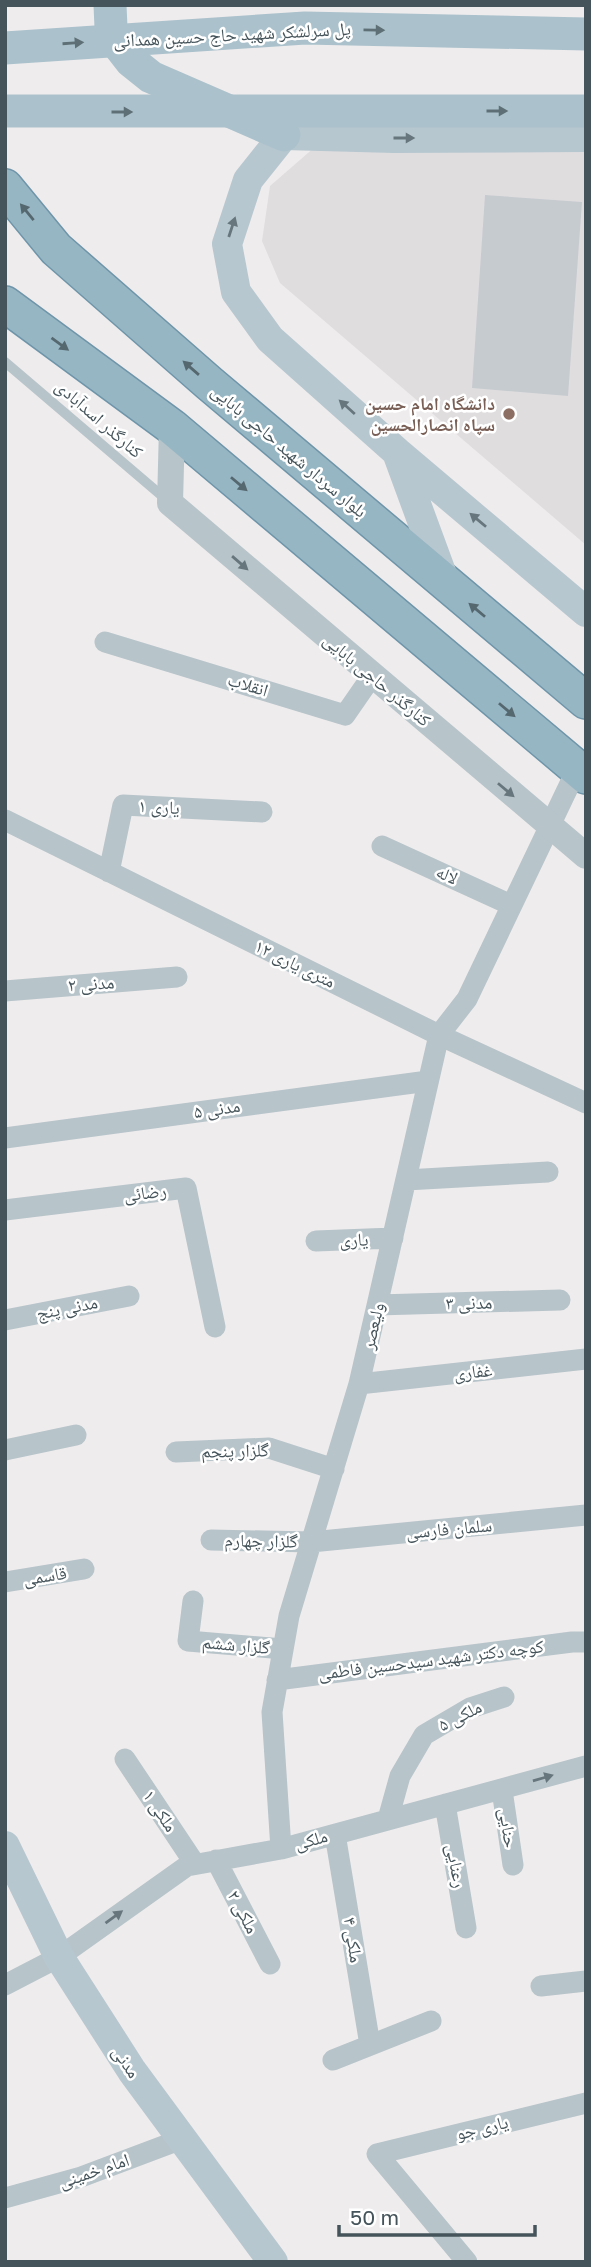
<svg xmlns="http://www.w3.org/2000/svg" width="591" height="2267" font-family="'Golos Text','Noto Naskh Arabic',sans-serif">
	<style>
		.education { fill: #e0dddf }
		.building { fill: #c6cbd0 }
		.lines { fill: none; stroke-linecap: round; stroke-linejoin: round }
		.trunk-casing { stroke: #6e95a9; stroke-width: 38 }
		.service { stroke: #b7c4ca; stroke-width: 10 }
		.minor { stroke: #b7c4ca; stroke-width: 21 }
		.tertiary { stroke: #b7c4ca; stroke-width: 26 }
		.secondary { stroke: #b7c7cf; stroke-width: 30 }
		.primary { stroke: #abc2cc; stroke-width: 33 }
		.trunk { stroke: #97b6c4; stroke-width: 35 }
		.primary-bridge { stroke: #abc2cc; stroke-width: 33 }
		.oneway { fill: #5e7076 }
		.oneway2 { fill: #67767d }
		.oneway3 { fill: #55686f }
		.oneway4 { fill: #67767c }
		.education-dot { fill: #8d6e63; stroke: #fff; stroke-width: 2.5 }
		.labels { text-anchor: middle; stroke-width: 5; stroke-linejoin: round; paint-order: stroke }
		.street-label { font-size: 18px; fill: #45545a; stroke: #fff }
		.education-label { font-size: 18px; font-weight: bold; fill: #785e54; stroke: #fff; text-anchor: end }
	</style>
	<rect width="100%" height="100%" fill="#efeced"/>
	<path class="education" d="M316,146l270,2v397l-306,-262 -18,-42 8,-55z"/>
	<path class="building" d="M485,195l97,7 -14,194 -96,-8z"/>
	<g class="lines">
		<defs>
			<path id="trunk" d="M5,187l51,62 153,134 377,318
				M5,304l167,123 414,349"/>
		</defs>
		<use href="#trunk" class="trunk-casing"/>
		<path class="service" d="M5,362l163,139"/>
		<path class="minor" d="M105,642l240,73 27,-39
			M5,820l434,215 147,68
			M382,846l129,59
			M109,872l14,-67 139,7
			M5,991l172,-14
			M5,1138l423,-57
			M406,1180l142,-8
			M5,1210l181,-22 29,139
			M316,1241l77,-3
			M377,1305l183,-5
			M5,1320l124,-24
			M359,1384l227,-25
			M5,1450l71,-15
			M176,1452l93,-4 65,21
			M211,1540l100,2 275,-27
			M5,1582l79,-13
			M193,1601l-5,40 95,8
			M277,1680l295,-38h14
			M125,1759l70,105
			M502,1790l11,75
			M445,1804l21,124
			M388,1819l12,-43 24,-41 46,-27 34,-11
			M335,1834l35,211
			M281,1849l-9,-137 17,-96 70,-232 80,-349 28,-36 110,-230
			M216,1860l54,104
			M5,1985l54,-28 128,-91 94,-17 305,-83
			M541,1986l45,-5
			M333,2060l98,-39
			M5,2198l76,-21 101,-38
			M467,2262l-90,-108 209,-51"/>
		<path class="tertiary" d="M172,427l-2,76 416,353"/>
		<path class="secondary" d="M586,137l-192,1 -110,-3 -36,45 -21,64 9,48 34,47 128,114 188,159
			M398,455l47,128
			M5,1846l54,111 73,114 141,191"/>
		<path class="primary" d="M110,5l1,23 6,15 14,18 20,16 133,58"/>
		<use href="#trunk" class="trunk"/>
		<path class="primary-bridge" d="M5,48l300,-20 281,6
			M5,111h581"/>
	</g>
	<defs><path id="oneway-solid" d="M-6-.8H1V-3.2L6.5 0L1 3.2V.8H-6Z" transform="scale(1.75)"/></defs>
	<g class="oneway">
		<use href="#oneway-solid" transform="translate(374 30) rotate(1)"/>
		<use href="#oneway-solid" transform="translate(73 43) rotate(-4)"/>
		<use href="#oneway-solid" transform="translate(497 111)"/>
		<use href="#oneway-solid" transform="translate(122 112)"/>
	</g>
	<g class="oneway2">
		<use href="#oneway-solid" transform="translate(404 138)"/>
		<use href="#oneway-solid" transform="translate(232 227) rotate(-72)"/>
		<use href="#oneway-solid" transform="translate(347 407) rotate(-138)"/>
		<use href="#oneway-solid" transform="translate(478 520) rotate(-140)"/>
	</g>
	<g class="oneway3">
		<use href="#oneway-solid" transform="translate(27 212) rotate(-129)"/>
		<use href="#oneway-solid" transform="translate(60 344) rotate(36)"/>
		<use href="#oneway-solid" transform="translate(191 368) rotate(-139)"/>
		<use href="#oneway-solid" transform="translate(239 484) rotate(40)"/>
		<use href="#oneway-solid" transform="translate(477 610) rotate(-140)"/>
		<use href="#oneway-solid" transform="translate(507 710) rotate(40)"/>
	</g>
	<g class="oneway4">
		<use href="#oneway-solid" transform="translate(240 563) rotate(41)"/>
		<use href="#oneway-solid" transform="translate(506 790) rotate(40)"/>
		<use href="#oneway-solid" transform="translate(543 1778) rotate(-16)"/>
		<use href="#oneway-solid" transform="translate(114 1917) rotate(-36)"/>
	</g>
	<circle class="education-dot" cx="509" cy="414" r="7"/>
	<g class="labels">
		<g class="street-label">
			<text transform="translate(232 35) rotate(-3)" y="6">پل سرلشکر شهید حاج حسین همدانی</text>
			<text transform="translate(99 419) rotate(41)" y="6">کنارگذر اسدآبادی</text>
			<text transform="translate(289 451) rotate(40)" y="6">بلوار سردار شهید حاجی بابایی</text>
			<text transform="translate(377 680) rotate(40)" y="6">کنارگذر حاجی بابایی</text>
			<text transform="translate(248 685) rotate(17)" y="6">انقلاب</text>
			<text transform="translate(159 807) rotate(3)" y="6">یاری ۱</text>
			<text transform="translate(447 875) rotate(25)" y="6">لاله</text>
			<text transform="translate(295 964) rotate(26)" y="6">۱۲ متری یاری</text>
			<text transform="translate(91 984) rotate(-4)" y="6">مدنی ۲</text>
			<text transform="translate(217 1109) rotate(-8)" y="6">مدنی ۵</text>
			<text transform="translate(145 1193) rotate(-7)" y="6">رضائی</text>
			<text transform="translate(354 1240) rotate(-2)" y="6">یاری</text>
			<text transform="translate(469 1303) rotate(-1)" y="6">مدنی ۳</text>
			<text transform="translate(67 1308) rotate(-11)" y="6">مدنی پنج</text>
			<text transform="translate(373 1326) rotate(-77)" y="6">ولیعصر</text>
			<text transform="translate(473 1372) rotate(-6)" y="6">غفاری</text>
			<text transform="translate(235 1451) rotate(-1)" y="6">گلزار پنجم</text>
			<text transform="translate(449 1529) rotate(-5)" y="6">سلمان فارسی</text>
			<text transform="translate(261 1541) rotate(1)" y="6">گلزار چهارم</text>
			<text transform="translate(45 1576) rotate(-9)" y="6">قاسمی</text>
			<text transform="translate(236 1645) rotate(5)" y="6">گلزار ششم</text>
			<text transform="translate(431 1660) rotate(-7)" y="6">کوچه دکتر شهید سیدحسین فاطمی</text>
			<text transform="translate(460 1716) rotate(-27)" y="6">ملکی ۵</text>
			<text transform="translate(160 1811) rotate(56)" y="6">ملکی ۱</text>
			<text transform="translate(508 1828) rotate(82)" y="6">حنایی</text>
			<text transform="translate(311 1840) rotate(-15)" y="6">ملکی</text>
			<text transform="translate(456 1866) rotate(80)" y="6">رعنایی</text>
			<text transform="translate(243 1912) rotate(62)" y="6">ملکی ۲</text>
			<text transform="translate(353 1940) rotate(81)" y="6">ملکی ۴</text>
			<text transform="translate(126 2062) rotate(56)" y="6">مدنی</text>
			<text transform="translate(482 2128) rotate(-14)" y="6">یاری جو</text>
			<text transform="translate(94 2171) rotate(-19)" y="6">امام خمینی</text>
		</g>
		<g class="education-label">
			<text x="495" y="410">دانشگاه امام حسین<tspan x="495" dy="21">سپاه انصارالحسین</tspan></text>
		</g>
	</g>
	<rect width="591" height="2267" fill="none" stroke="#45545a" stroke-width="14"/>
	<path d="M339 2225v10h196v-10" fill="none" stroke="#45545a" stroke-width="3.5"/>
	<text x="350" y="2225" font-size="21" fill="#45545a" stroke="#ffffff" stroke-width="5" paint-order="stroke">50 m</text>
</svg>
